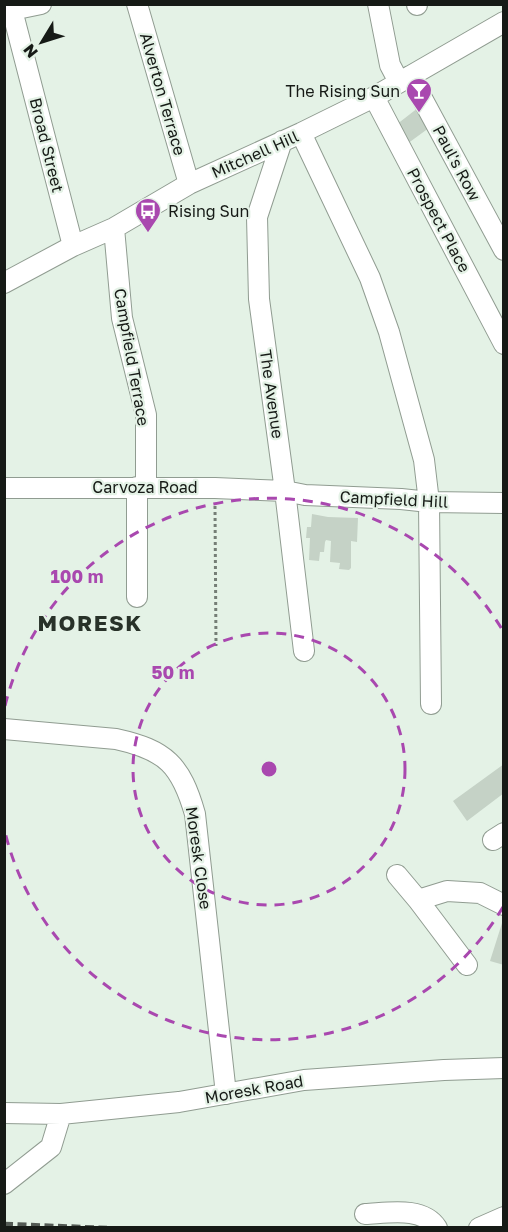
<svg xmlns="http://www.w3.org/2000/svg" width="508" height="1232" font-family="'Golos Text',sans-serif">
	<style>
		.building { fill: #c5d2c6 }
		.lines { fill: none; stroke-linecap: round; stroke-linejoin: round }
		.minor-casing { stroke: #909c91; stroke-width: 22 }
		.path { stroke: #757e76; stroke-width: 3; stroke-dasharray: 3 3; stroke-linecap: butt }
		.minor { stroke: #fff; stroke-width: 20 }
		.rail { stroke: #535a54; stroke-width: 4.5; stroke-dasharray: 9 4.5; stroke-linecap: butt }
		.ring { fill: none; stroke: #a948af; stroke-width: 3; stroke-dasharray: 10 8 }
		.labels { text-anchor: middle; stroke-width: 4.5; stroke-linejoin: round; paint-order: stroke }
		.poi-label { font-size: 16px; fill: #161a16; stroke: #e4f2e6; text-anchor: end }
		.street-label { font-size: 16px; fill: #161a16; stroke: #e4f2e6 }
		.district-label { font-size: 22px; font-weight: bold; letter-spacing: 1.5px; fill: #283229; stroke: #e4f2e6 }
		.centre { fill: #a948af; stroke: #e4f2e6; stroke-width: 3 }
		.ring-label { font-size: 18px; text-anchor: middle; font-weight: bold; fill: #a948af; stroke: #e4f2e6; stroke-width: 4.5; stroke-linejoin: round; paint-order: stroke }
	</style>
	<rect width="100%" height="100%" fill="#e4f2e6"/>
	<path class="building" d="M423,104l10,21 -26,19 -11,-19z
		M312,514l16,3 30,1 -1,24 -6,-1v27l-2,2 -10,-1 1,-6 -10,-1 1,-21 -5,-1 -1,2 -1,10h-4l-1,9 -10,-1 1,-22h-4l1,-11h4z
		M504,764v29l-37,28 -14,-20z
		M503,920h1v45l-14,-4z"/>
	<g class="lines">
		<defs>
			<path id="minor" d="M41,4l-29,6 61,236
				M137,4l52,180
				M378,4l12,61 9,17
				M417,4v1
				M410,76l94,174
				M374,97l130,247
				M301,133l69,145 19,54 35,128 5,42 2,202
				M282,141l-25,76 2,82 26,192 19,160
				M114,228l8,90 24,97v71
				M4,283l69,-37 41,-18 75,-44 112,-51 73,-36 130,-75
				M137,487v110
				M4,488h211l70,3 20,4 96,4 28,3 75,1
				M4,729l112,10c50,11 65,26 79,75l31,280
				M493,840l11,-7
				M397,875l21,25 29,-9 33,2 24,12
				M418,900l49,65
				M4,1113l57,1 118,-12 125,-22 140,-10 60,-2
				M4,1184l47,-37 10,-33
				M365,1214c23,-1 58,-8 72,14
				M479,1228l25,-11"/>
		</defs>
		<use href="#minor" class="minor-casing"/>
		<path class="path" d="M215,506l1,140"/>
		<use href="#minor" class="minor"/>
		<path class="rail" d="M4,1224l103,4"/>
	</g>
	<g class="ring">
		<circle cx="269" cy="769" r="136"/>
		<path d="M503 907A272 272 0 0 1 5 832M5 706A272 272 0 0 1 503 631"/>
	</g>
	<defs>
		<symbol id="bar-pin" viewBox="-11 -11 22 30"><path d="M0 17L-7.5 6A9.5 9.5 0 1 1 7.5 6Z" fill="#a948af" stroke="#e4f2e6"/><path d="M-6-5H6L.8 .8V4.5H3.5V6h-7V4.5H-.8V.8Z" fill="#fff"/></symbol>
		<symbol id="bus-pin" viewBox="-11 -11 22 30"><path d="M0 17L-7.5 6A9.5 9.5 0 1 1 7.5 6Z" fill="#a948af" stroke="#e4f2e6"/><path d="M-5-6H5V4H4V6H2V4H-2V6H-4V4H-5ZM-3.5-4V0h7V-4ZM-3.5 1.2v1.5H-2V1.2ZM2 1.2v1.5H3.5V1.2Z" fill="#fff"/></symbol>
	</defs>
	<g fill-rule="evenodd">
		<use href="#bar-pin" x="404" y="76" width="30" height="40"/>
		<use href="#bus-pin" x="133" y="196" width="30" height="40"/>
	</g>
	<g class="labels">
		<g class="poi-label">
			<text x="400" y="97">The Rising Sun</text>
			<text x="168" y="217" text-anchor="start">Rising Sun</text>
		</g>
		<g class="street-label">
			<text transform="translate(163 94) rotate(74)" y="6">Alverton Terrace</text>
			<text transform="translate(47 145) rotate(76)" y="6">Broad Street</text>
			<text transform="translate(255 154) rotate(-24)" y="6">Mitchell Hill</text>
			<text transform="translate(457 163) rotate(62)" y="6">Paul's Row</text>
			<text transform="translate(439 220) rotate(62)" y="6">Prospect Place</text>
			<text transform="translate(132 357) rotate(80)" y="6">Campfield Terrace</text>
			<text transform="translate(272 394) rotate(82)" y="6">The Avenue</text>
			<text x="145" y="493">Carvoza Road</text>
			<text transform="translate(394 499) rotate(3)" y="6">Campfield Hill</text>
			<text transform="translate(199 858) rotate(82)" y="6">Moresk Close</text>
			<text transform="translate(254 1089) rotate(-10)" y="6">Moresk Road</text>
		</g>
		<g class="district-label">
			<text x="90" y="631">MORESK</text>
		</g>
	</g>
	<circle cx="269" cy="769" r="9" class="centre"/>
	<g class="ring-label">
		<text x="77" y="583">100 m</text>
		<text x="173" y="679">50 m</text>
	</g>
	<rect width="508" height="1232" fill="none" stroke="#161a16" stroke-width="12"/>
	<g transform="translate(42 42) rotate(232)" stroke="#e4f2e6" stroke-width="4.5" paint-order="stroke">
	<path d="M0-4.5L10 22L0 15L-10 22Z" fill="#161a16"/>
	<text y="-9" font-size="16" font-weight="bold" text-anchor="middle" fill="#161a16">N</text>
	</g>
</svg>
